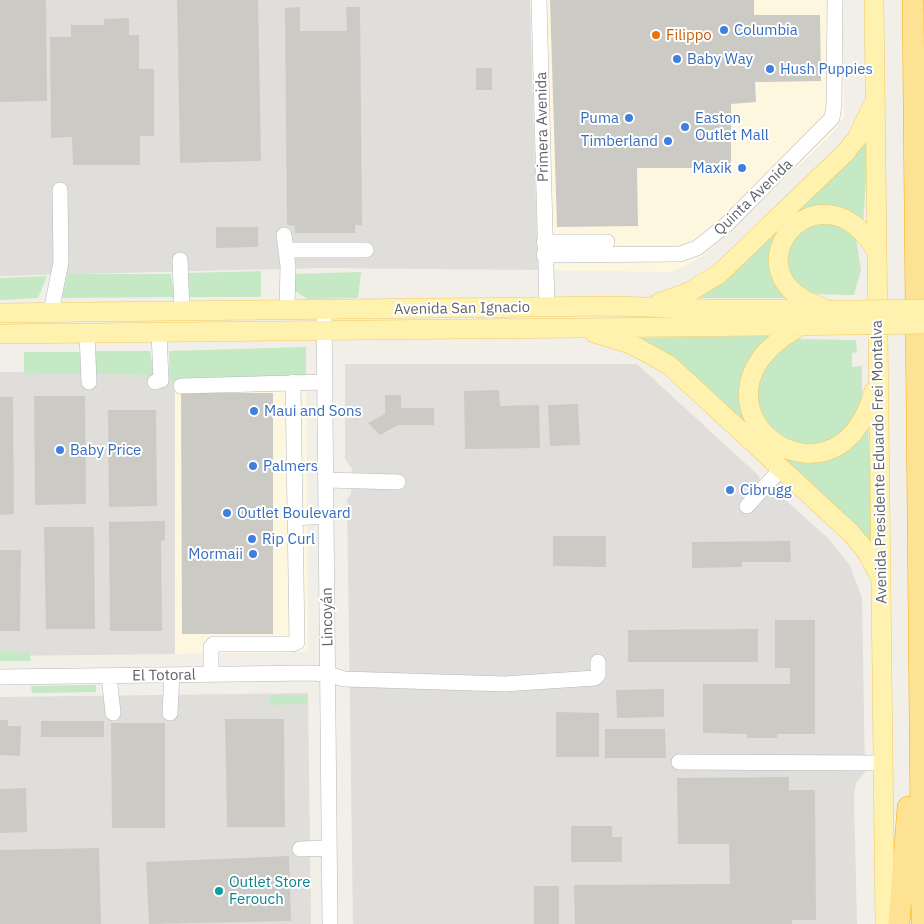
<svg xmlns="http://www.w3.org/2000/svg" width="924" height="924" font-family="'IBM Plex Sans',sans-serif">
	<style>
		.commercial { fill: #fef7e0 }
		.industrial { fill: #e0deda }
		.green { fill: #c5e8c5 }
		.building { fill: #cccac5 }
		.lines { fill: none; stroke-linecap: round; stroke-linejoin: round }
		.minor-casing { stroke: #b5b8bc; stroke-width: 16 }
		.major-casing { stroke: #f2c960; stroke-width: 20 }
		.highway-casing { stroke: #f9ab00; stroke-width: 22 }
		.minor { stroke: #fff; stroke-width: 15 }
		.major { stroke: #fff2af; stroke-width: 19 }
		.highway { stroke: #fde293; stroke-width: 21 }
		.major-bridge-casing { stroke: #f2c960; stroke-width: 20; stroke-linecap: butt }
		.major-bridge { stroke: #fff2af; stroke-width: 19 }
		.shop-dot { fill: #3f7fe0; stroke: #fff; stroke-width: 2 }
		.food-dot { fill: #e8710a; stroke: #fff; stroke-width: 2 }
		.culture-dot { fill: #0f9aa8; stroke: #fff; stroke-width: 2 }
		.labels { text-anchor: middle; stroke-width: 4; stroke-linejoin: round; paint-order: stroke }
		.shop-label { font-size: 15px; fill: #366cbe; stroke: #fff; text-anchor: start }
		.food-label { font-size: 15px; fill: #c56008; stroke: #fff; text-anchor: start }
		.street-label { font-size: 15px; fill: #5f6368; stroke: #fff }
		.culture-label { font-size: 15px; fill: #0d838f; stroke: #fff; text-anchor: start }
	</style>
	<rect width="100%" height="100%" fill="#f1efe8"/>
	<path class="commercial" d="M530,0h312l2,117 -15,20 -124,117 -18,11 -17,7 -132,-2z
		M306,368l2,284 -133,2v-284z"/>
	<path class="industrial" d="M0,0h530l8,270 -219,-2 -319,8z
		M345,364h292l122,112 1,5 11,12 8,1 51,46 20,26 12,32 3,174 -9,11 -2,14 3,127h-504l-6,-425 4,-5 1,-25 -7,-10z
		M175,370v284l-175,2v-284z
		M308,693l3,231h-311v-227z"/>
	<path class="green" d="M869,133l-6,92 -58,-15 -28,70 9,18h-88l-1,-3z
		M811,222l28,2 17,14 5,32 -7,25 -43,-1 -23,-19v-28z
		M261,271v26h-74l-1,-24z
		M361,272l-3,26 -51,1 -13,-9v-16z
		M67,274h104l3,23 -112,1z
		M47,276l-9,22 -38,2v-22z
		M770,336l-12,11 -13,23 -4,19 22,53 19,13 25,6 21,-3 23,-11 17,-19 6,126 -243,-216z
		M793,339l63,1 1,12 -5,1v14l10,-1v38l-6,21 -32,24 -46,-9 -22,-31v-36z
		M306,347v32l-136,2 -1,-30z
		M95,351h55l4,24 -59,-1z
		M24,352h57v22l-57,-1z
		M0,652h29l2,9h-31z
		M96,685v7l-64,1 -1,-7z
		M270,695h37v9l-37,1z"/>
	<path class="building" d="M0,0h46l1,101 -47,1z
		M177,0h81l3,161 -81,2z
		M550,0h204v15h66l1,66 -66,1 1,20 -25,2v64h-94l1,58 -81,1z
		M300,7v24h47l-1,-24h14l2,218h-7v8h-60v-7l-8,-1 -2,-217z
		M129,18v17h10v34h15v67h-14v29h-67l-1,-28 -21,1 -1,-101h21v-12h33v-6z
		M476,68h16v22h-16z
		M216,227h42v20l-42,1z
		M499,390l1,16 39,-1 1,43 -75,1 -1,-58z
		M181,393h92v241h-91z
		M385,395h16v13h33v17h-36l-18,10 -12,-12 17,-9z
		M34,396h51l1,108 -51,1z
		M0,397h13l1,117 -14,1z
		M578,404l2,41 -30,1 -2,-41z
		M108,410h48l1,96 -48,1z
		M165,521v19l-4,1 1,90h-52l-1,-109z
		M44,527h50l1,102h-49z
		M553,536h53v31l-53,-1z
		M790,541l1,21h-49v5l-50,1v-26z
		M0,550h21l-1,81h-20z
		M775,620h40v114h-38v4h-30v-4l-44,-1v-49h87v-16h-15z
		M758,629v33h-130v-32z
		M664,689v28l-47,1 -1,-28z
		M556,712l43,1v44h-43z
		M225,719h59l1,108h-58z
		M0,720h8v6h13l-1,30 -20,-1z
		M41,721h63v16h-63z
		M111,723h54v105h-53z
		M605,729h60l1,29h-61z
		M789,777v13h26l1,130h-24v4h-217l-1,-39 156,-1 -1,-40h-51l-1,-66z
		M26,788l1,44 -27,1v-44z
		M571,826h41v11h10v25h-51z
		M99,848l2,76h-101v-74z
		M289,856l2,65 -142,3 -3,-62z
		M534,886h25v38h-25z"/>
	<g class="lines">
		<defs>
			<path id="minor" d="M539,0l8,307
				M284,235l4,31 -1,44
				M544,242h63
				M287,250h79
				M544,255l136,-1 17,-6 30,-24 105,-106 2,-13 1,-105
				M180,260l2,51
				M324,310l6,614
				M51,312l10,-50 -1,-72
				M87,333l2,49
				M155,382l6,-2 -2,-48
				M181,386l144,-4
				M326,480l72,2
				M747,506l34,-37
				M295,518l31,-2
				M211,674v-27l3,-3h79l4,-2 -4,-260
				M109,676l4,37
				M0,677l310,-4 18,1 16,5 161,5 90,-6 3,-3v-13
				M170,713l2,-38
				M679,762l204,1
				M300,849l29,-1"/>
			<path id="major" d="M874,0l11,924
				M659,303l30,-11 30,-18 127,-122 11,-14 15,-31
				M821,307c-99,-33 -3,-151 55,-57
				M0,313l611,-7 97,3 144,1
				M799,327c-134,76 36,204 75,64
				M594,333l39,12 36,20 182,168 16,19 12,23
				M0,334l852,-9"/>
			<path id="highway" d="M913,0l9,924
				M899,924l9,-117"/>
		</defs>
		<use href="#minor" class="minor-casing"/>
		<use href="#major" class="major-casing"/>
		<use href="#highway" class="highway-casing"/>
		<use href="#minor" class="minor"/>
		<use href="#major" class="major"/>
		<use href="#highway" class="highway"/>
		<defs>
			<path id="major-bridge" d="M852,310l72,-1
				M852,325l72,-1"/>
		</defs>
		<use href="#major-bridge" class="major-bridge-casing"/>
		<use href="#major-bridge" class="major-bridge"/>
	</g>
	<g class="shop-dot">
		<circle cx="724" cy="30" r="5"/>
		<circle cx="677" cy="59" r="5"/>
		<circle cx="770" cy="69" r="5"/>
		<circle cx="629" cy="118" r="5"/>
		<circle cx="685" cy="127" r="5"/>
		<circle cx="668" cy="141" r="5"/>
		<circle cx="742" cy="168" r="5"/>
		<circle cx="254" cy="411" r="5"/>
		<circle cx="60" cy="450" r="5"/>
		<circle cx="253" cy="466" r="5"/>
		<circle cx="730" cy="490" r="5"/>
		<circle cx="227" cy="513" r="5"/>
		<circle cx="252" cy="539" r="5"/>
		<circle cx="253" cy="554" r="5"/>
	</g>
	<circle class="food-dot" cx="656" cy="35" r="5"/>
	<circle class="culture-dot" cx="219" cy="891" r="5"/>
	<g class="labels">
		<g class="shop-label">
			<text x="734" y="35">Columbia</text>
			<text x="687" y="64">Baby Way</text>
			<text x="780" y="74">Hush Puppies</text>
			<text x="619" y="123" text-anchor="end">Puma</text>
			<text x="695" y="123">Easton<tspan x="695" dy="17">Outlet Mall</tspan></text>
			<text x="658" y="146" text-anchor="end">Timberland</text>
			<text x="732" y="173" text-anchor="end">Maxik</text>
			<text x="264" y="416">Maui and Sons</text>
			<text x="70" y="455">Baby Price</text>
			<text x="263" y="471">Palmers</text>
			<text x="740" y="495">Cibrugg</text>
			<text x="237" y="518">Outlet Boulevard</text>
			<text x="262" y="544">Rip Curl</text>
			<text x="243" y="559" text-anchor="end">Mormaii</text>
		</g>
		<g class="food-label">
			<text x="666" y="40">Filippo</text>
		</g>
		<g class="street-label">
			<text transform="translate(542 127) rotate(-91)" y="5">Primera Avenida</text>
			<text transform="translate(753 197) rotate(-44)" y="5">Quinta Avenida</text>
			<text transform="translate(462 308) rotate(-1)" y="5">Avenida San Ignacio</text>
			<text transform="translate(879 462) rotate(-91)" y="5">Avenida Presidente Eduardo Frei Montalva</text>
			<text transform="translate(327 617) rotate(-91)" y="5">Lincoyán</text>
			<text transform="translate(164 675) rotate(-1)" y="5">El Totoral</text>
		</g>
		<g class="culture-label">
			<text x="229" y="887">Outlet Store<tspan x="229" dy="17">Ferouch</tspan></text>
		</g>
	</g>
</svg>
